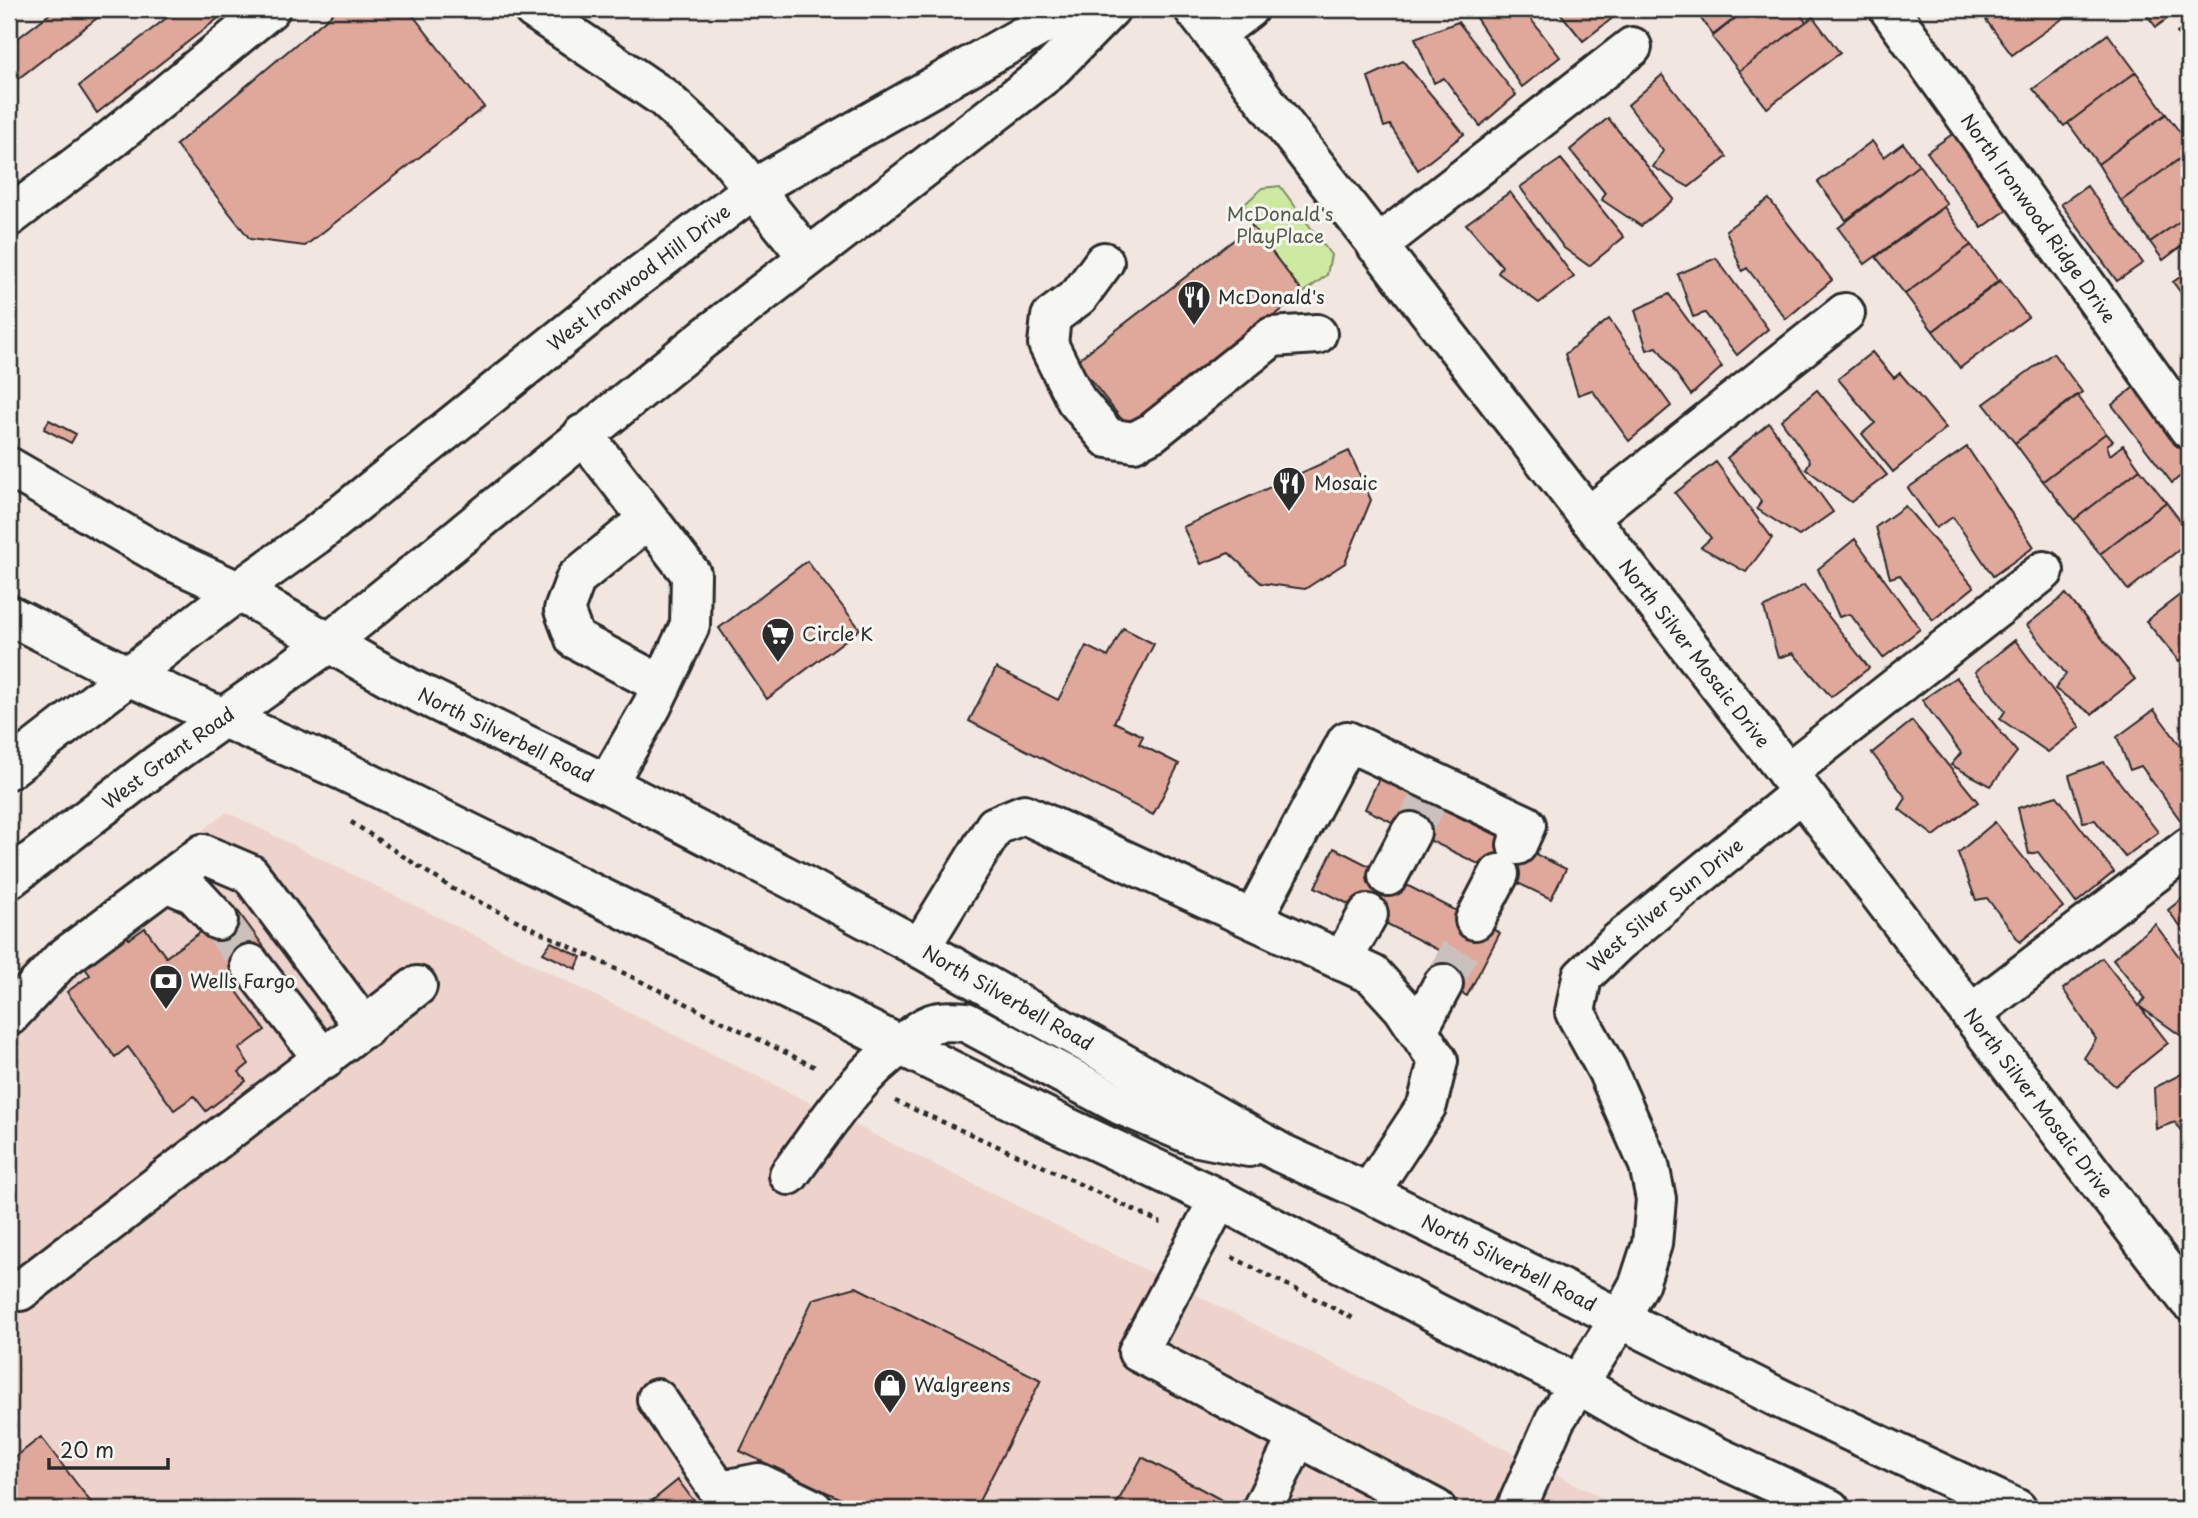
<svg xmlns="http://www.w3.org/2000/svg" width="2198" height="1518" font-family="'Playpen Sans',sans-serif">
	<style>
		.built { fill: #edd3cc }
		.green { fill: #cee9a0; stroke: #7c8a66; stroke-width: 2 }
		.building { fill: #e0a79b; stroke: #2b2b2b; stroke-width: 2 }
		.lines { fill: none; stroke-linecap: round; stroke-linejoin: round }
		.minor-tunnel { stroke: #cac1bd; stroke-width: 38; stroke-dasharray: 38 19; stroke-linecap: butt }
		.minor-casing { stroke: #2b2b2b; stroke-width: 44 }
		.major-casing { stroke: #2b2b2b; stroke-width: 44 }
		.path { stroke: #2b2b2b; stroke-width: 4.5; stroke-dasharray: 5 5; stroke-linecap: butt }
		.minor { stroke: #f6f6f2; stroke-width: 38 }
		.major { stroke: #f6f6f2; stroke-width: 38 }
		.labels { text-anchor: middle; stroke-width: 6; stroke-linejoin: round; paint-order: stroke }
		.park-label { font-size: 19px; fill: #545a48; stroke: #f6f6f2 }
		.street-label { font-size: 19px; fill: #2b2b2b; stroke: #f6f6f2 }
		.poi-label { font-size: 19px; fill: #2b2b2b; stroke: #f6f6f2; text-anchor: start }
	</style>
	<rect width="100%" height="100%" fill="#f2e6e1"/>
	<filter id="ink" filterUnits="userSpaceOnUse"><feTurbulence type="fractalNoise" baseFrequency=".0143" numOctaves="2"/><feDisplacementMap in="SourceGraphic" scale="14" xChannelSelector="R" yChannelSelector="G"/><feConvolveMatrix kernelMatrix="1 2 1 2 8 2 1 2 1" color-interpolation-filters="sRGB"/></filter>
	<g filter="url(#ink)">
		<path class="built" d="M227,812l1398,697h-1616v-533z"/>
		<path class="green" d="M1280,186l51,69 -4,20 -24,18 -51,-67 -7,-22 17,-16z"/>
		<path class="building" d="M56,9h53l-94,72 -6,-8v-28z
			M178,9h52l-133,104 -18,-27z
			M338,9h70l76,98 -179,139 -55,-7 -74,-94z
			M1470,9h53l37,48 -38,30z
			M1557,9h65l1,1 -40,31z
			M1694,9h53l-34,26z
			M1747,9h49l10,13 -67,49 -27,-34z
			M2001,9h75l-64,46 -26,-35z
			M2142,9h39l-25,18z
			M1813,17l27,36 -73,55 -28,-37z
			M1458,22l58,73 -36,31 -36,-48 -10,5 -19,-45z
			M2189,24v26l-12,-17z
			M2108,34l28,38 -72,54 -31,-37z
			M1403,61l61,73 -46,36 -28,-45 -6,2 -16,-50z
			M2136,72l30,42 -68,50 -30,-41z
			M1662,75l65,82 -38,30 -36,-20 10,-16 -35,-46z
			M2166,114l23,30v8l-68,49 -23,-37z
			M1608,118l66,81 -33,27 -39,-26 3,-7 -35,-43z
			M1954,133l54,76 -26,19 -55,-76z
			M1872,141l12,16 19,-14 16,22 -73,55 -28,-38z
			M2189,152v63l-39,27 -29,-41z
			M1561,159l63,78 -35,29 -25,-18 -44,-61z
			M1919,165l28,39 -82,60 -27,-36z
			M2087,186l56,77 -26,18 -56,-77z
			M1510,192l64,85 -35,26 -41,-30 4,-7 -36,-42z
			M1769,199l63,81 -46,39 -39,-51 -5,3 -16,-41z
			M1944,207l27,38 -66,49 -29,-37z
			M2189,215v39l-6,-9 -20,15 -13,-18z
			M1252,226l51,67 -173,137 -54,-69z
			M1971,245l28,37 -66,49 -28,-37z
			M1716,258l52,71 -31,26 -32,-42 -12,4 -15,-43z
			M2189,271v33l-16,-22z
			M2000,280l28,37 -68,51 -27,-37z
			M1669,294l53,73 -31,28 -34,-48 -10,3 -12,-40z
			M1609,319l62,87 -42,35 -37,-51 -14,5 -13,-41z
			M1872,352l22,26 6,-5 46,55 -53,44 -31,-38 13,-11 -37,-44z
			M2053,353l29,39 -67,51 -31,-39z
			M2139,383l50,65v21l-17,14 -60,-78z
			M1817,390l70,85 -36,27 -45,-33 4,-8 -29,-41z
			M2077,395l29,38 -63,48 -28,-38z
			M49,420l27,14 -5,9 -27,-14z
			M1769,423l64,89 -34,24 -42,-27 4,-8 -34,-43z
			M2106,433l7,8 -6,4 3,10 13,-10 17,24 -66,51 -31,-39z
			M1967,447l67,100 -41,29 -40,-59 -17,11 -28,-40z
			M1349,451l22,49 -26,63 -40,26 -44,-6 -32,-30 -28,11 -18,-37z
			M1716,462l56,76 -26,34 -45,-25 10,-9 -36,-45z
			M2140,469l26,33 -66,52 -26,-34z
			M2166,502l23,30v10l-61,48 -28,-36z
			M1905,506l69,81 -41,33 -33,-45 -10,3 -14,-51z
			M1855,539l65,90 -37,29 -33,-44 -11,3 -21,-48z
			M807,561l53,68 -93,70 -48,-71z
			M1804,585l65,83 -38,29 -38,-44 -15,5 -14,-50z
			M2189,588v64l-10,9 -33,-40z
			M2066,594l69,85 -43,35 -37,-25 11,-15 -39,-49z
			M1123,628l31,16 -40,78 29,14 -4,8 40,20 -26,51 -184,-94 27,-53 62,32 28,-54 22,11z
			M2015,640l65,87 -32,25 -48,-33 5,-8 -30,-39z
			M1956,677l61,75 -26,34 -40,-21 10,-12 -39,-53z
			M2154,710l35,47v57l-8,7 -40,-55 -11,4 -13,-33z
			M1912,721l66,81 -44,34 -35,-27 7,-11 -34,-45z
			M2104,762l54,70 -33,25 -30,-37 -12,2 -14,-47z
			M1379,778l187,91 -15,30 -186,-90z
			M2057,796l57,76 -38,31 -38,-51 -9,2 -11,-46z
			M1995,822l68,85 -43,35 -33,-44 -11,2 -18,-47z
			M1334,848l166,85 -33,63 -27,-14 12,-25 -137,-70z
			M2189,893v46l-21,-29z
			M235,907l32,44 -39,28 37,51 -26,19 10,15 -10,8 7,9 -40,30 -12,-15 -20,14 -46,-63 -13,10 -48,-65 23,-17 -11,-15 44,-31 6,10 16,-11 21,29z
			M2155,924l34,46v59l-9,6 -41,-29 6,-8 -32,-39z
			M551,942l30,15 -5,12 -33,-16z
			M2102,958l66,85 -53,43 -31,-28 12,-19 -33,-50z
			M2187,1071l2,3v69l-14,-21 -19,7 -2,-41z
			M856,1287l185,93 -66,129h-113l-122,-58 73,-152z
			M41,1437l55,72h-87v-47z
			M1142,1457l87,47 -3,5h-112z
			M678,1480l22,29h-58z"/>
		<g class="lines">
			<path class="minor-tunnel" d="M1411,832l17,-31
				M218,920l32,44
				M1443,984l32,-64"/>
			<defs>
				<g id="minor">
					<path d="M533,9l131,89 63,58 81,101"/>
					<path id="s1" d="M1194,9l608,783 387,509"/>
					<path id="s2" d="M1889,9l300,420"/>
					<path d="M1214,35l34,-26"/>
					<path d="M9,217l103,-78 158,-130"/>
					<path d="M1377,246l255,-199"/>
					<path d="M1104,262l-25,34 -28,21 -3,27 28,56 32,38 26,4 19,-10 119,-95 45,-3"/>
					<path d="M583,434l108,140 -1,51 -38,81 -45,78"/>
					<path d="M1588,517l257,-204"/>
					<path d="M648,519l-72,59 -12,32 11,29 87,46"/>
					<path id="s3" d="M238,591l78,-56 315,-253 125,-95 315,-178"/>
					<path d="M330,642l373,-303 345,-267 62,-63"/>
					<path d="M1787,773l257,-202"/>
					<path d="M1388,876l23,-44"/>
					<path d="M166,882l28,12 24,26"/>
					<path d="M1253,919l94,-178 179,84 -9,20"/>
					<path d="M1475,920l24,-46"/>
					<path d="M920,948l75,-122 29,-12 349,161 30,33 35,53 -11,44 -58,88"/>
					<path d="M1342,961l26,-47"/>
					<path d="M250,964l74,96"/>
					<path d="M1971,1014l218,-167"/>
					<path d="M9,1016l52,-56 142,-106 47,20 115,154"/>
					<path d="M1418,1030l25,-46"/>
					<path d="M789,1175c34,-45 64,-96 111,-129"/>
					<path d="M1219,1199l-81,153 298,157"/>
					<path d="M20,1291l397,-305"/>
					<path d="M657,1399l62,92 31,18"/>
					<path d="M719,1491l40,-8 54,26"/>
					<path d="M1262,1509l36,-73"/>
					<path id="s4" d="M1516,1509l39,-89 66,-103 18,-33 13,-40 4,-45 -7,-34 -42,-95 -32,-58 7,-35 36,-35 184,-150"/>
				</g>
				<g id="major">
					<path id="s5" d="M9,467l161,93 68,31 171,97 198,96 194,100 119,64 361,205 88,40 414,207 234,109"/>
					<path d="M9,615l119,61 214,94 720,355 157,74 217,114 142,71 67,39 185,86"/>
					<path d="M9,769l229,-178"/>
					<path id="s6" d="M9,879l149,-115 172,-122"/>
					<path d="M900,1046c27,-22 30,-27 66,-24l155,83 73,31 55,11"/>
				</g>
			</defs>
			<use href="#minor" class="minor-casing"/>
			<use href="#major" class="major-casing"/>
			<path class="path" d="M351,822l102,67 366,180
				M895,1101l143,63 123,59
				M1232,1257l123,62"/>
			<use href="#minor" class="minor"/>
			<use href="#major" class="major"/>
		</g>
	</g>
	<defs>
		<symbol id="restaurant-pin" viewBox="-11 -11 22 30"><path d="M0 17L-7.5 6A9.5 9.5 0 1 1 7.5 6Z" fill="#2b2b2b" stroke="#f6f6f2"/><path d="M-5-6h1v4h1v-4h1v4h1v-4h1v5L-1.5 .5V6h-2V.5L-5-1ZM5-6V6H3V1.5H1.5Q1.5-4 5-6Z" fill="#fff"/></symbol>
		<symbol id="supermarket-pin" viewBox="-11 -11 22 30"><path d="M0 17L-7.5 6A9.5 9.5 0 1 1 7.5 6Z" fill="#2b2b2b" stroke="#f6f6f2"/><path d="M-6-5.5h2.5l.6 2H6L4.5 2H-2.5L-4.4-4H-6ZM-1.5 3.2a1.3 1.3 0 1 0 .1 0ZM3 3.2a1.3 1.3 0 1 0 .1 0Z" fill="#fff"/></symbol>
		<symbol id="bank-pin" viewBox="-11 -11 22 30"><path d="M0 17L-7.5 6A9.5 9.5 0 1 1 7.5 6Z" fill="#2b2b2b" stroke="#f6f6f2"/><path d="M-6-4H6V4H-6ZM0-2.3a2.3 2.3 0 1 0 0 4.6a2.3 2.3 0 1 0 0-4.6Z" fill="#fff"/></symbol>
		<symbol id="shop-pin" viewBox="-11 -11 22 30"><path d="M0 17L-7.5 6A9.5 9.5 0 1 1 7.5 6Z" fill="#2b2b2b" stroke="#f6f6f2"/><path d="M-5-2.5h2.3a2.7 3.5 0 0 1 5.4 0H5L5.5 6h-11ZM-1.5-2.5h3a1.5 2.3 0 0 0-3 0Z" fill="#fff"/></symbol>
	</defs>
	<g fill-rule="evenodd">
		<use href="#restaurant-pin" x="1175" y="278" width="38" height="52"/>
		<use href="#restaurant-pin" x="1270" y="464" width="38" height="52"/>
		<use href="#supermarket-pin" x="759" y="615" width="38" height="52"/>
		<use href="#bank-pin" x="147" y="962" width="38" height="52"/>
		<use href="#shop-pin" x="871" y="1366" width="38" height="52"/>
	</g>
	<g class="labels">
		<g class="park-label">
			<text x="1280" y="221">McDonald's<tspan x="1280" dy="22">PlayPlace</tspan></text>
		</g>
		<g class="street-label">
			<text dy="7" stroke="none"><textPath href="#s2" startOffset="257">North Ironwood Ridge Drive</textPath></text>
			<text dy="7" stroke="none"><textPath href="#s3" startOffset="509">West Ironwood Hill Drive</textPath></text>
			<text dy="7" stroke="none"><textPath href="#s1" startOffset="816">North Silver Mosaic Drive</textPath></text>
			<text dy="7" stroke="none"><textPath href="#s5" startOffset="565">North Silverbell Road</textPath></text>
			<text dy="7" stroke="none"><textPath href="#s6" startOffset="200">West Grant Road</textPath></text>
			<text dy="7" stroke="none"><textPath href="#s4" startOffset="695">West Silver Sun Drive</textPath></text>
			<text dy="7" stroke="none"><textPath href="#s5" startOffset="1132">North Silverbell Road</textPath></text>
			<text dy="7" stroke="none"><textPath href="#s1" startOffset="1382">North Silver Mosaic Drive</textPath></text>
			<text dy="7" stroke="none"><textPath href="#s5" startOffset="1699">North Silverbell Road</textPath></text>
		</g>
		<g class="poi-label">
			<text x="1218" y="304">McDonald's</text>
			<text x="1314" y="490">Mosaic</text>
			<text x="802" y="641">Circle K</text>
			<text x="190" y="988">Wells Fargo</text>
			<text x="914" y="1392">Walgreens</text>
		</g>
	</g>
	<rect width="2198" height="1518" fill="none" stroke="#f6f6f2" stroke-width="35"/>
	<rect x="18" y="18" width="2163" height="1483" fill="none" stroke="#2b2b2b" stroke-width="2.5" filter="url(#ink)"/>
	<path d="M49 1458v10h119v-10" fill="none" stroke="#2b2b2b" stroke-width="3.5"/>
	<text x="60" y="1458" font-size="21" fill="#2b2b2b" stroke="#f6f6f2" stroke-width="5" paint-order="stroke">20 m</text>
</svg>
